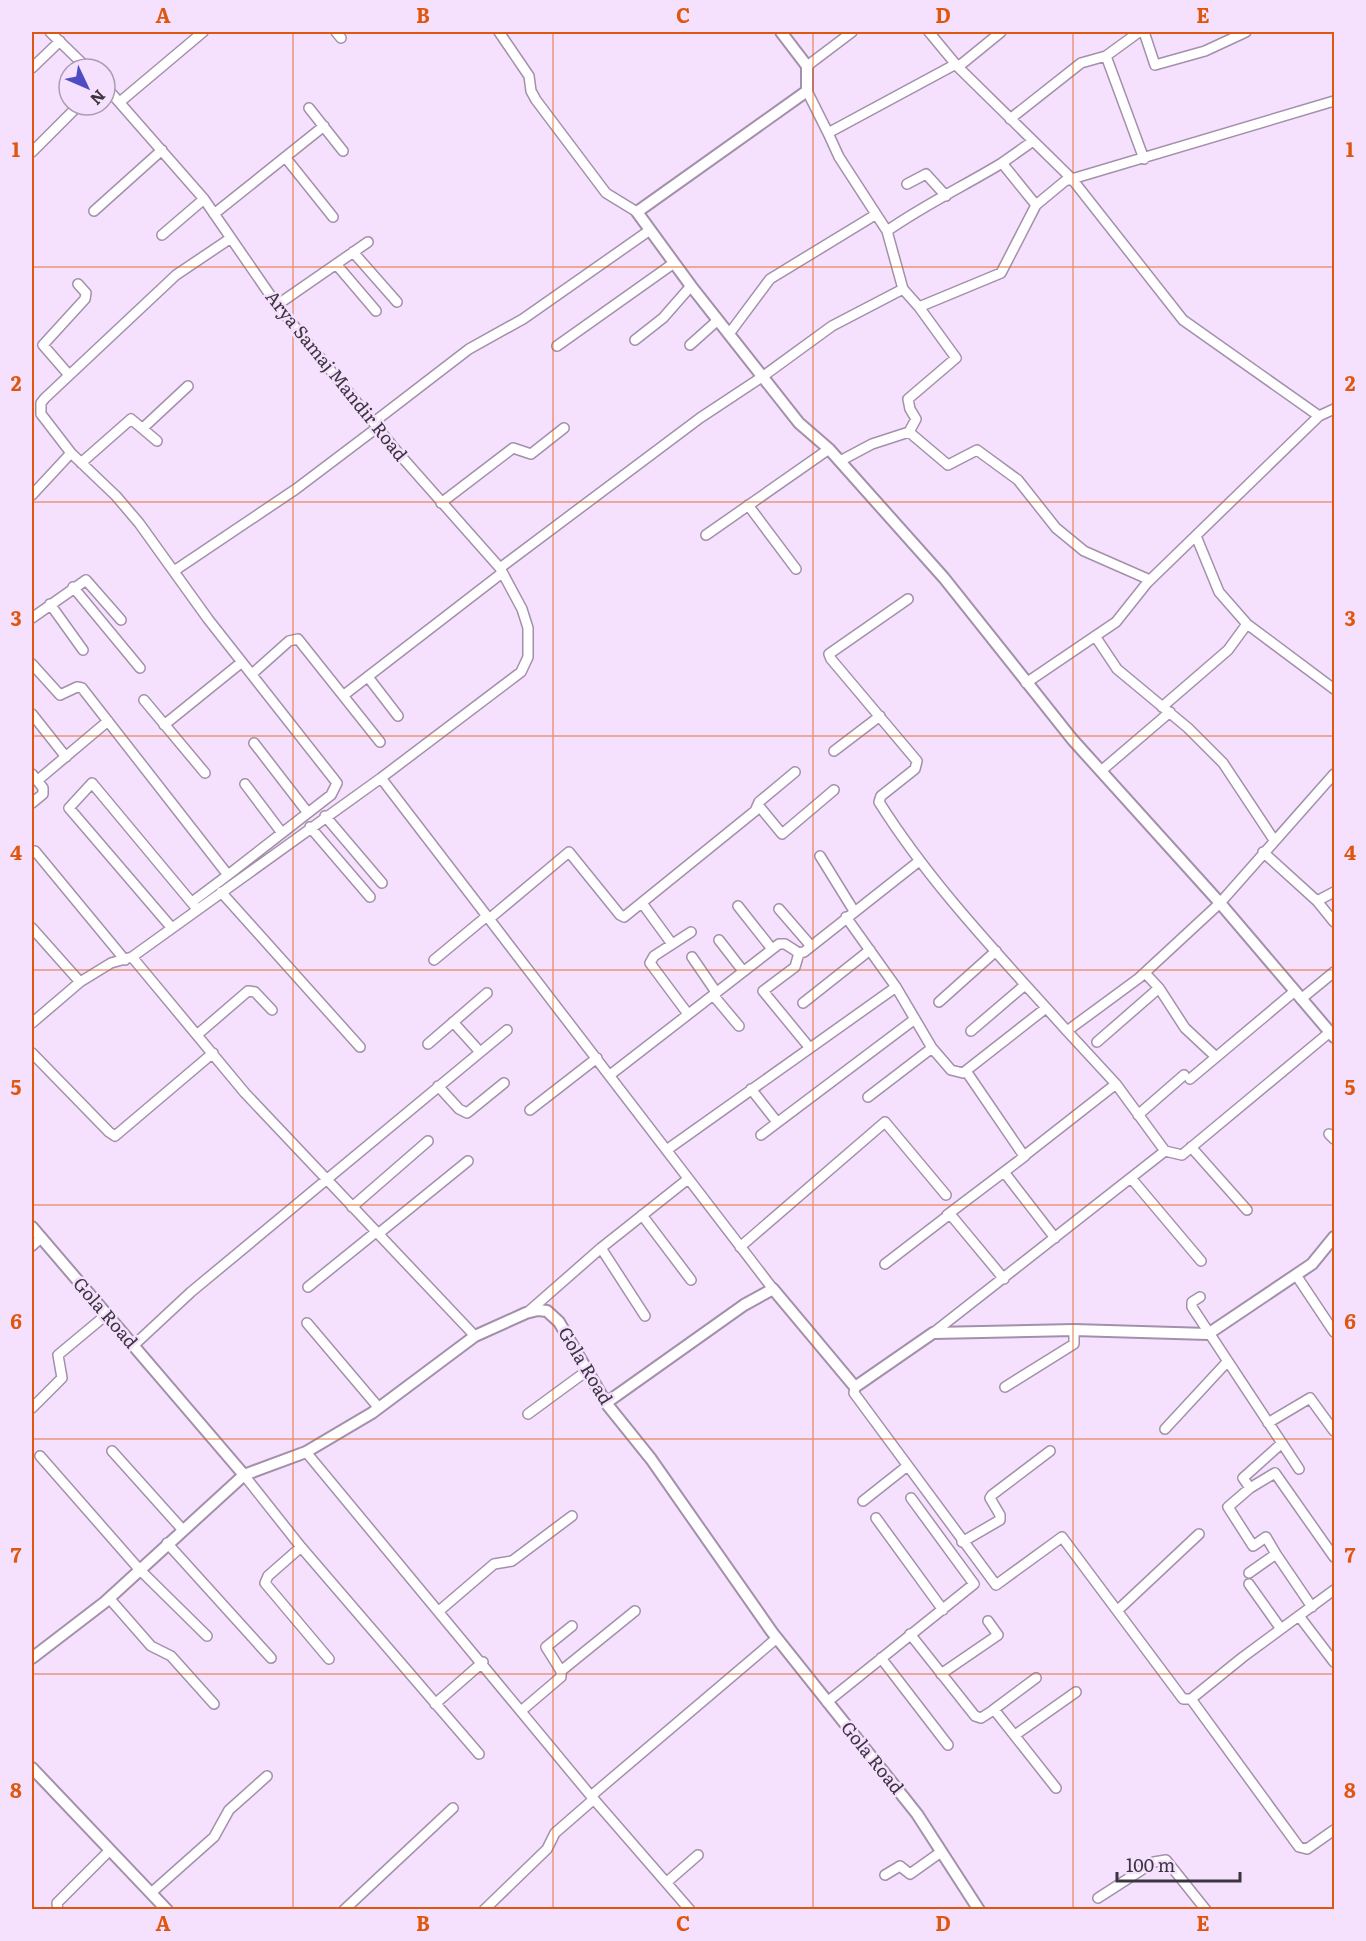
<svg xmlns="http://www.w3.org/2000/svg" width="1366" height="1941" font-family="Literata,serif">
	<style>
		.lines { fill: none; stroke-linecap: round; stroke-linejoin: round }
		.minor-casing { stroke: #a390ab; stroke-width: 12 }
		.tertiary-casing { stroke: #a390ab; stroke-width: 14 }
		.minor { stroke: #fff; stroke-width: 9 }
		.tertiary { stroke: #fff; stroke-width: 10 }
		.grid { fill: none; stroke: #df570f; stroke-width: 1.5; stroke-opacity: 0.55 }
		.labels { text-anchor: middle; stroke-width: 5; stroke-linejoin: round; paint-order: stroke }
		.street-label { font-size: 18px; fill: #3c343f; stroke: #f5e1fe }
		.neatline { fill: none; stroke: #df570f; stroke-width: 2 }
		.grid-label { font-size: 20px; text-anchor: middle; font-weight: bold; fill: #df570f }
	</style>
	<rect width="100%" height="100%" fill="#f5e1fe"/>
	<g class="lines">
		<defs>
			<path id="minor" d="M50,32l38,37
				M336,32l5,6
				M499,32l30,44 2,15 5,9 70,93 31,19
				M929,32l29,35 114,112 111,141 136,96
				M1139,32l-33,24 38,103
				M1144,32l11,33 50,-14 41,-19
				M807,66l45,-34
				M958,67l43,-35
				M32,68l28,-27
				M807,91l21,42 128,-69
				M121,101l82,-69
				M309,108l34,43
				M1010,119l71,-56 25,-7
				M828,133l11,24 48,74c37,-26 77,-45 115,-68l34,42
				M32,152l47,-47
				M285,157l48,60
				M1002,163l31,-22
				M907,184l19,-10 20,22
				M94,211l68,-61
				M214,214l110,-88
				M887,231l16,58 16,18 82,-34 35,-68 29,-24 269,-80
				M162,235l42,-36
				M353,252l44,50
				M336,264l40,47
				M277,305l91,-63
				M729,334l41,-55 105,-64
				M635,340l28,-22 28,-32
				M690,345l28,-25
				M557,346l117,-83
				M69,375l-26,-30 42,-46 1,-6 -8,-9
				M374,422l95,-73 54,-30 127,-89
				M143,428l45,-42
				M909,432l7,-13 -6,-10 -2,-10 48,-41 -37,-51
				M71,453l45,43 23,27 69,96 129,164 -6,12 -103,80
				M840,461l32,-17 37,-12 39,33 29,-15 41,30 38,48 28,23 66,29
				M81,463l50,-44 26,22
				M32,495l39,-42 -30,-39v-11l4,-5 131,-123 55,-37
				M441,503l72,-55 18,6 33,-26
				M748,505l48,64
				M706,535l123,-86
				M1196,536l23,56 28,32 87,65
				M500,568l200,-150 62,-41 70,-51 71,-37
				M174,571l122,-82 82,-62
				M73,587l67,81
				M908,599l-79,55 2,5 86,102 -2,8 -34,27 -2,6c53,84 122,155 188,229
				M50,604l33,46
				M32,618l54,-38 35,40
				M1095,636l22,33 71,59 35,35 51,77
				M32,664l28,31 17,-8 5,1 146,187 -36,27
				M252,674l37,-33 9,-2 82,103
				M368,677l30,39
				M1026,683l90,-61 31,-39 172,-167 15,-7
				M344,695l158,-122
				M144,700l61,73
				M1162,707l66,-57 19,-26
				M32,714l34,43
				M164,725l78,-63
				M254,743l54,70
				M834,751l46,-35
				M1101,771l69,-59
				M32,774l11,14v6l-11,9
				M381,778l392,511
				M38,780l70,-59
				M245,784l37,49
				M759,806l23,28 52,-44
				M325,816l57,67
				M310,827l60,70
				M35,851l90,109
				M1263,852l54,49 17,-9
				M820,856l34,55
				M221,892l139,155
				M1317,901l17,21
				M642,903l30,41
				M738,906l34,43
				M779,909l32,37
				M846,917l50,70 36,61 19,22 12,3 83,-65
				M489,919l80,-67 51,63 4,2 131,-106 4,-9 36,-30
				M171,927l-102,-119 23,-25 105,126
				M32,928l48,54
				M719,940l24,31
				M799,953l-4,14 -32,24 46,56
				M132,957l113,136 230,243
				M692,957l24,35
				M434,960l53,-44
				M1145,973l14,15 26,40 30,28
				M713,995l26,31
				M1301,999l33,-27
				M939,1002l57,-51
				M803,1003l67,-53
				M688,1014l-38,-51 4,-7 37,-24
				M453,1022l27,30
				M32,1023l48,-41 31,-19 21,-6 249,-179 140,-106 7,-15v-29l-6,-19 -22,-41 -100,-113 -123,-150 -73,-106 -99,-113
				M971,1031l54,-46
				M198,1034l50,-43 7,1 17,18
				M1097,1042l62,-54
				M428,1044l59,-51
				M32,1053l77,79 6,4 98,-83
				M966,1071l58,85 92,-72
				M610,1075l169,-131h6l14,9 5,-1 114,-90
				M1190,1079l105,-88
				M438,1086l21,23 8,4 37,-30
				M751,1089l26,33
				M868,1097l64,-49
				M530,1110l67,-52
				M1138,1115l46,-40
				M1329,1134l5,5
				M761,1135l154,-116
				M1191,1147l56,63
				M668,1149l228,-162
				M1165,1151l17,4 148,-123
				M1004,1172l51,66
				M1131,1178l70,83
				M352,1207l76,-66
				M642,1215l49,65
				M947,1215l78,-59
				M378,1234l90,-73
				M32,1246l9,-8
				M740,1247l145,-125 61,73
				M601,1248l44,68
				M885,1264l65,-50 54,65
				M1296,1275l38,57
				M308,1287l68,-55
				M1200,1297l-8,5v5l107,162
				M528,1312l73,-64 87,-69
				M307,1323l72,85
				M933,1333l232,-182 -49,-67 -49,-53 72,-53 81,-75 114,-129
				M133,1346l58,-54 316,-262
				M855,1387l-1,6 142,192 66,-48 121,162h8l52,-42 91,-67
				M1005,1387l69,-43v-14
				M32,1408l30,-30 -4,-23 48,-40
				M528,1414l60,-44
				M1268,1423l42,-25 24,33
				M1165,1429l62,-67
				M112,1451l70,78
				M306,1452l285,344 99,114
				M40,1456l99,113 68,67
				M244,1475l57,72 178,207
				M1250,1488l-7,-10 39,-35
				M863,1501l43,-34
				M876,1518l67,92
				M962,1542l38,-22v-5l-10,-17 2,-3 58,-44
				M167,1543l104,115
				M301,1547l-33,29 -3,7 64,76
				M1276,1554l-10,-17 -13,9 -25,-39 22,-19 25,-15 59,84
				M1249,1573l27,-19 36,53
				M1249,1584l32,45
				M109,1598l42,48 20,10 43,48
				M1118,1610l81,-76
				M439,1611l55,-47 18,-3 60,-45
				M1299,1616l35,46
				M910,1634l65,82 6,2 11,-7 4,1 60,76
				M881,1658l67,87
				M561,1671l74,-60
				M941,1674l57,-39 -10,-14
				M1191,1699l108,148 8,2 27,-19
				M827,1702l147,-118 -63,-86
				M435,1704l48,-42
				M993,1710l43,-32
				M521,1711l40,-34v-6l-15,-24 26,-21
				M1015,1735l61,-43
				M591,1796l186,-158
				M885,1875l15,-9 10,8 31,-22
				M667,1882l31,-27
				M151,1893l63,-56 15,-27 38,-34
				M1098,1898l56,-36 12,-2 40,50
				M58,1910l-1,-7 53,-53
				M344,1910l109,-102
				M484,1910l63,-61 8,-16 39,-34"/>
			<path id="tertiary" d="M781,32l26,34v25l-170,121 54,74 108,137 30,26 115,129 128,161 148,164 114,134
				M32,1227l212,248 62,-23 66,-39 103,-77 51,-23 12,-3 9,1 12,11 47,81 45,56 121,173 145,182 62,96
				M606,1403l138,-98 29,-16 82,98 78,-54 141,-3 134,4 104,-70 22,-27
				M32,1658l73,-56 139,-127
				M32,1768l135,142"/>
		</defs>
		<use href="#minor" class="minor-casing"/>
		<use href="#tertiary" class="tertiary-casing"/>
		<use href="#minor" class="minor"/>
		<use href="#tertiary" class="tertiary"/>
	</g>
	<path class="grid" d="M293,32v1878M553,32v1878M813,32v1878M1073,32v1878M32,267h1302M32,502h1302M32,736h1302M32,970h1302M32,1205h1302M32,1439h1302M32,1674h1302"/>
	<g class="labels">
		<g class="street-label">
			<text transform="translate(336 376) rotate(51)" y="6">Arya Samaj Mandir Road</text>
			<text transform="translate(105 1313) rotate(49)" y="6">Gola Road</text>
			<text transform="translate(585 1366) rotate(59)" y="6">Gola Road</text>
			<text transform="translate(872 1758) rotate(51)" y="6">Gola Road</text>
		</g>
	</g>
	<rect width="1366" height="1941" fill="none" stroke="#f5e1fe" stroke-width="66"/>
	<g transform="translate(87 87) rotate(134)"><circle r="28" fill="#f5e1fe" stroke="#ab9cb2" stroke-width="1.5"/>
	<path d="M0-4.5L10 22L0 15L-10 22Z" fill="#4d4cc2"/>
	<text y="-9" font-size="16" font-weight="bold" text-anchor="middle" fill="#3c343f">N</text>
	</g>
	<path d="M1117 1872v9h123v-9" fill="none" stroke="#3c343f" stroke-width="3"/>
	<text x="1126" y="1872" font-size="18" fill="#3c343f" stroke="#f5e1fe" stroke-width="4.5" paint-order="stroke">100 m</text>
	<rect x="33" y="33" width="1300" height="1875" class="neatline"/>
	<g class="grid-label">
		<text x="163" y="23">A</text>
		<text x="423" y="23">B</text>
		<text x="683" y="23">C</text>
		<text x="943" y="23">D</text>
		<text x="1203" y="23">E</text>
		<text x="16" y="157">1</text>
		<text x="1350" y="157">1</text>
		<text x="16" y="391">2</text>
		<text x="1350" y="391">2</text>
		<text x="16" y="626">3</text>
		<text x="1350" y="626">3</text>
		<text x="16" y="860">4</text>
		<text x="1350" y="860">4</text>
		<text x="16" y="1095">5</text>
		<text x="1350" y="1095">5</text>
		<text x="16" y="1329">6</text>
		<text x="1350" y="1329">6</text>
		<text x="16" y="1563">7</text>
		<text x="1350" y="1563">7</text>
		<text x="16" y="1798">8</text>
		<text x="1350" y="1798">8</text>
		<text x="163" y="1931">A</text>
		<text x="423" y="1931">B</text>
		<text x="683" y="1931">C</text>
		<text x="943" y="1931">D</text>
		<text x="1203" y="1931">E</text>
	</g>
</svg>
